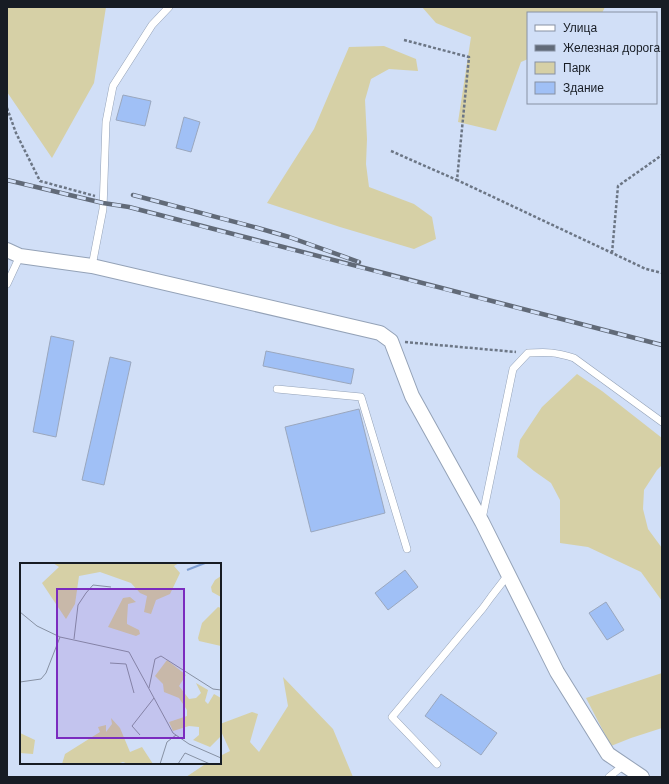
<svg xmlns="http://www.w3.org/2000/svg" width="669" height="784" font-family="Arial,sans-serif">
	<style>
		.green { fill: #d6d0a6 }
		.building { fill: #a0c0f6; stroke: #9aa7be }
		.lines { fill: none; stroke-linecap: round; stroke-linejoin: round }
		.lane-casing { stroke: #94a2b7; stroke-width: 8 }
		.street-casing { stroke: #94a2b7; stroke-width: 16 }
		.path { stroke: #6c7685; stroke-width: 2.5; stroke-dasharray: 3 2; stroke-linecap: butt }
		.lane { stroke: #fff; stroke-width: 7 }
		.street { stroke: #fff; stroke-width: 14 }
		.rail-casing { stroke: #616a78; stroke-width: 4.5 }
		.rail { stroke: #d1dff7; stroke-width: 3; stroke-dasharray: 9; stroke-linecap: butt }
		.inset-river { fill: none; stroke: #7f9fd3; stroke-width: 2 }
		.inset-road { fill: none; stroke: #8791a3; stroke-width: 1 }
		.view { fill: #7b2cbf; fill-opacity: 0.15; stroke: #7b2cbf; stroke-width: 2 }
		.inset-edge { fill: none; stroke: #171c24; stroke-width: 2 }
	</style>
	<rect width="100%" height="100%" fill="#d1dff7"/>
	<path class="green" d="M7,7h99l-12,76 -42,75 -45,-66z
		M422,7h183l-3,6h-74v46l-7,3 -25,69 -38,-9 13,-85 -35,-14z
		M384,46l32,13 2,12 -29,-2 -18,10 -6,21 2,39 -1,25 3,23 45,17 18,13 4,22 -22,10 -74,-22 -73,-24 47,-74 35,-82z
		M577,374l25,17 60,47v27l-5,5 -13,20 -1,19 5,20 14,19v53l-21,-29 -53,-25 -28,-4v-43l-9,-17 -17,-12 -17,-14 3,-17 22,-33z
		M662,673v55l-31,10 -20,8 -25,-48z
		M283,677l50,52 20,48h-167l21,-14h13v-7l10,-5 -10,-22v-5l32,-12 6,2 -8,28 9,10 29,-46z"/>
	<path class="building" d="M123,95l28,6 -6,25 -29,-6z
		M184,117l16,5 -9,30 -15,-4z
		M51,336l23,5 -18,96 -23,-5z
		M266,351l88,18 -3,15 -88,-18z
		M110,357l21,5 -27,123 -22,-5z
		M359,409l26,104 -74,19 -26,-105z
		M405,570l13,17 -30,23 -13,-17z
		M606,602l18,28 -17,10 -18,-27z
		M441,694l56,39 -16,22 -56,-39z"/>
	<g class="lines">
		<defs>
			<path id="lane" d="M92,266l11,-57 3,-87 7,-36 39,-61 17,-18
				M7,284l13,-28
				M277,389l84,8 46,152
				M482,519l31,-150 15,-16c20,-1 27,-1 46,5l88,64
				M437,764l-45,-47 91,-109 8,-11 17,-22
				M609,777l15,-12"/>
			<path id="street" d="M7,250l13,6 72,10 288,67 11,8 21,55 70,126 75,150 51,82 34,23"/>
		</defs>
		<use href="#lane" class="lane-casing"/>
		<use href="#street" class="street-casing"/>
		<path class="path" d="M404,40l65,17 -12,123 189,89 16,4
			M7,108l9,25 24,48 55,15
			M391,151l66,29
			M612,253l6,-67 44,-31
			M405,342l111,10"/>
		<use href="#lane" class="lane"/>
		<use href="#street" class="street"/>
		<defs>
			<path id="rail" d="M7,180l96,23 26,4c177,47 355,92 533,138
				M133,195l125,33 31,9 70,25"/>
		</defs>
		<use href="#rail" class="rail-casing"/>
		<use href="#rail" class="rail"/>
	</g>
	<g transform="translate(20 563)">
		<rect width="201" height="201" fill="#d1dff7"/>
		<path d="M33,0h126l-5,3 6,7 -10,21 -14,6 -5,14 -7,-2 3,-16 -7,-3 -9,-10 -31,-11 -21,4 -4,28 -9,15 -24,-36 17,-16zM201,13v21l-9,-5 -1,-5 4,-7zM110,34l6,5 -8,2 -1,16v4l12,6 1,4 -4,2 -28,-9 15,-29zM198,44l3,1v38l-22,-5 -1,-3 4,-15zM147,97l19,15 -7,11 10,13 7,-1 5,-5 -5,-10 12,7 -3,11 3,3 6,-10 7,4v38l-11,11 -17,-7 6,-5v-8l-10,-1 -16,5 -4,-9 18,-6v-6l-8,-12 -15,-6 -1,-8 -8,-8zM91,155l9,10 10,24 12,-5 11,17h-25l-5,-2 -6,2h-55l3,-10 35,-22 -2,-5 8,-2v7l6,-8zM0,170l15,7 -2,14 -13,-1z" fill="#d6d0a6"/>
		<path class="inset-river" d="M167,7l18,-7"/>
		<path class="inset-road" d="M0,49l17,14 23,11 69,15 44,81 16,11 32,14M54,76l4,-34 8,-12 7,-8 18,2M90,100l16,1 8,29M0,119l21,-3 5,-6 14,-36M129,125l6,-29 6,-3 52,33 8,1M120,172l-8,-9 22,-28M140,201l7,-22 9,-7M158,201l7,-11 25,11"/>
		<path class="view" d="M37,26h127v149h-127z"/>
		<rect width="201" height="201" class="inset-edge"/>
	</g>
	<rect width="669" height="784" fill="none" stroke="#171c24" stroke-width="16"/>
	<rect x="527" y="12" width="130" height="92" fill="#d1dff7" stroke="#8791a3"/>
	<rect x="535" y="25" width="20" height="6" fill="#ffffff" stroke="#8791a3"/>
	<text x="563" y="32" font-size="12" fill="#171c24">Улица</text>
	<rect x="535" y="45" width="20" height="6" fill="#616a78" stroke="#8791a3"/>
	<text x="563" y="52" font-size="12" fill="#171c24">Железная дорога</text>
	<rect x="535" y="62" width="20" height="12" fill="#d6d0a6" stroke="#8791a3"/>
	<text x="563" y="72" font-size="12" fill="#171c24">Парк</text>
	<rect x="535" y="82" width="20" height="12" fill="#a0c0f6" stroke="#8791a3"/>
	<text x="563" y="92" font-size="12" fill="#171c24">Здание</text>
</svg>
